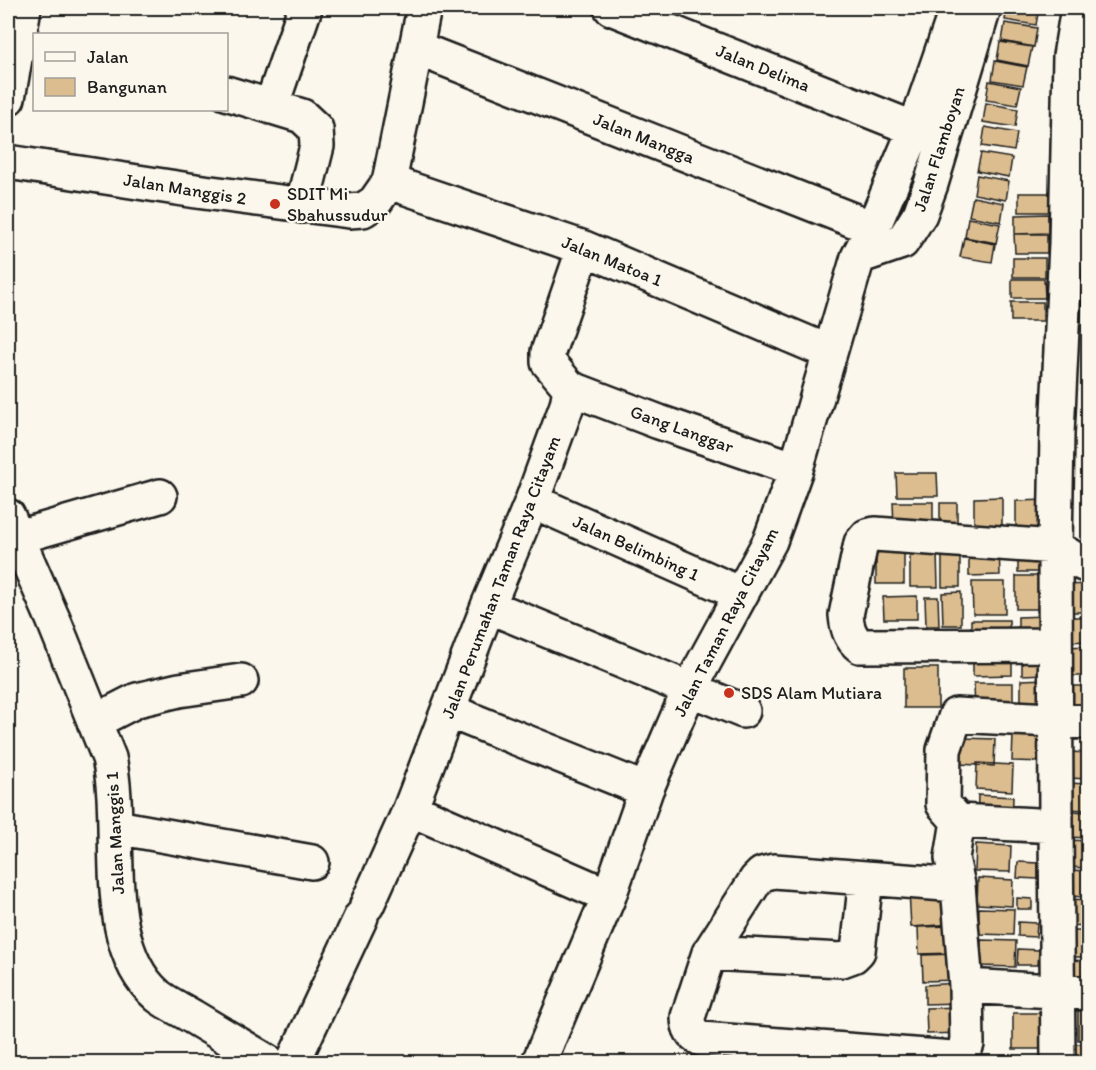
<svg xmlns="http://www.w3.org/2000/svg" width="1096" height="1070" font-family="Itim,sans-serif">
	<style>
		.building { fill: #dcbd8f; stroke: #1c1c1c; stroke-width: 1.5 }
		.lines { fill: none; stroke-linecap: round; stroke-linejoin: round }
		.minor-casing { stroke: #1c1c1c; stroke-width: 38 }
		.minor { stroke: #fbf7ec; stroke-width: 33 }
		.poi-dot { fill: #c8321e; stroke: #fbf7ec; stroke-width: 2 }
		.labels { text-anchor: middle; stroke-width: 4.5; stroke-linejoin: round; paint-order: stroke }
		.street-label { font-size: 18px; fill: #1c1c1c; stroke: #fbf7ec }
		.poi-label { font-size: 18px; fill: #1c1c1c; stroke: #fbf7ec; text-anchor: start }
	</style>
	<rect width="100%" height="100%" fill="#fbf7ec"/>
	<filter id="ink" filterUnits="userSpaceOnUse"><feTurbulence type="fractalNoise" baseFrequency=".0167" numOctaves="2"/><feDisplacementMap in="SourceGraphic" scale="12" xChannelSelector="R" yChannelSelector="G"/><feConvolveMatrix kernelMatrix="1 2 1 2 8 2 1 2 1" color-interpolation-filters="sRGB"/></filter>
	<g filter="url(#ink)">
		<path class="building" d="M1007,8h32l-3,17 -31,-5z
			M1005,23l32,5 -3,19 -32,-6z
			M1000,42l32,5 -4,19 -31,-6z
			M995,61l32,6 -4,18 -31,-5z
			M989,81l32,6 -4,18 -31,-5z
			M986,103l32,6 -3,18 -32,-5z
			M985,127l32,6 -3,18 -32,-5z
			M981,153l31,5 -3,19 -32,-6z
			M977,175l32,6 -3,19 -32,-6z
			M1078,187h10v19l-11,-1z
			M1019,193h32v19h-32z
			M973,197l31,6 -3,19 -32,-6z
			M1048,214v19l-33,1v-19z
			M1076,217l12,1v19l-13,-1z
			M968,218l32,6 -4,19 -31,-6z
			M1014,234h33v19h-32z
			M964,238l31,6 -3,18 -32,-5z
			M1013,258h32v19h-32z
			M1012,279h32l1,19h-33z
			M1011,302h32v19h-32z
			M896,473h41l1,23h-41z
			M1002,497v32l-28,1v-32z
			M1047,500l1,31h-32v-30z
			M893,502h40v25h-39z
			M940,503h17v25h-17z
			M969,548h30l1,27 -31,1z
			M1042,550v22h-24v-21z
			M876,551h28v33h-28z
			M910,554h27l1,33h-28z
			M942,555h18v32h-18z
			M1016,576h30v33h-30z
			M972,582h33v32h-32z
			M1088,584v28h-19l-1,-27z
			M961,592v33h-18l-1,-32z
			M917,596v23h-33l-1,-22z
			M925,597h13l1,29h-13z
			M1047,616v25h-29v-24z
			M1067,617h21v24l-21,1z
			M971,620h38l1,25h-39z
			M1088,646v30h-20l-1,-29z
			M1046,650v24l-24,1v-24z
			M973,652h39v23l-39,1z
			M904,668h34v40h-34z
			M1047,679v27h-26v-26z
			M974,683h39v29l-38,1z
			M1067,686h21v26h-20z
			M1013,735l35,1 -1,26 -35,-1z
			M960,738l35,1 -1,27 -35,-2z
			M1070,752l18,1v26l-19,-1z
			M977,763l36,2 -1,26 -36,-2z
			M1067,783l21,1v26l-22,-1z
			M978,795l35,2 -1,26 -35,-2z
			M1069,811l19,1v26l-20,-1z
			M1068,840l20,1v27l-21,-1z
			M976,844l35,2 -1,26 -35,-1z
			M1018,862l20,1v16l-21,-1z
			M1068,870l20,1v26l-21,-1z
			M978,878l35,2 -1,26 -35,-2z
			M952,888l2,36 -43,3 -2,-36z
			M1017,898l15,1v10h-15z
			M1070,899l18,1v26l-19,-1z
			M979,908l35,1 -1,26 -35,-1z
			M1018,922l19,1 -1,14 -18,-1z
			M953,926l1,27 -35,1 -1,-27z
			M1067,931h21v26h-22z
			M981,940l35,1 -1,26 -35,-1z
			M1018,949l21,1 -1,15h-21z
			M957,954l1,26 -35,1 -1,-26z
			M1071,960l17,1v26l-18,-1z
			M958,983l1,20 -34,1v-19z
			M1078,1004h10v36h-10z
			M961,1007l1,26 -35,1 -1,-26z
			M1013,1013h28v36h-28z
			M1072,1044h16v18h-17z"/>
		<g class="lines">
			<defs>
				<path id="minor" d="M611,8l304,121
					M416,48l457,180
					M226,93l76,23 14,13 1,17 -15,60
					M8,98l16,-90
					M271,107l34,-99
					M8,162l188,29 153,20 14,-1 12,-8 14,-20 35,-174
					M389,182l195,66 245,104
					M858,257l44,-15 18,-28 11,-30 53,-176
					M570,388l89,34 137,47
					M532,501l209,93
					M8,516l45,103 56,139c16,71 -12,186 49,238 10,8 24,14 35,21 25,15 50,30 75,45
					M18,537l142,-41
					M488,606l255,105
					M1055,645l-195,1c-10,-8 -13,-18 -14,-31l15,-72 6,-7 8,-2 180,13 28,17 5,1
					M449,711l197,79
					M94,722l43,-22 42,-10 62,-9
					M410,809l199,87
					M958,821l98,5 -1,-279 2,-113 9,-190 4,-188 8,-48
					M1056,826l2,236
					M116,827l196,35
					M367,905l43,-96 78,-203 44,-105 35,-96 3,-17 -22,-26v-10l36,-104
					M709,953l133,7 11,-4 5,-5 8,-73
					M966,986l122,7
					M819,1048l134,10 9,-2 5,-12 -1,-58 -8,-101 -6,-27 6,-37 -15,-17 1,-54 12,-35 132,7
					M293,1062l68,-145
					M539,1062l70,-166 37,-106 44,-102 80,-147 26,-72 62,-212 15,-29 42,-99 42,-121
					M817,1062l2,-14 -118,-9c-10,-5 -13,-11 -13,-22l21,-64 47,-73 6,-6 12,-3 184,14"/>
			</defs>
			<use href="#minor" class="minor-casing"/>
			<use href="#minor" class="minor"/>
		</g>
	</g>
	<g class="poi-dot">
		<circle cx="275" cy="204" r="6"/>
		<circle cx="729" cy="693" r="6"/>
	</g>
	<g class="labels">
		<g class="street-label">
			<text transform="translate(763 68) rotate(22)" y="6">Jalan Delima</text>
			<text transform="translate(644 138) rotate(22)" y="6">Jalan Mangga</text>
			<text transform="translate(939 149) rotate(-72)" y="6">Jalan Flamboyan</text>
			<text transform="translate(185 189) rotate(9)" y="6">Jalan Manggis 2</text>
			<text transform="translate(612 261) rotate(22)" y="6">Jalan Matoa 1</text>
			<text transform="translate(682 429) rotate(20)" y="6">Gang Langgar</text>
			<text transform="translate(636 548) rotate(24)" y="6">Jalan Belimbing 1</text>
			<text transform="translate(501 577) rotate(-69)" y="6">Jalan Perumahan Taman Raya Citayam</text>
			<text transform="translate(726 622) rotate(-63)" y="6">Jalan Taman Raya Citayam</text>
			<text transform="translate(115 833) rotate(-93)" y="6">Jalan Manggis 1</text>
		</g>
		<g class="poi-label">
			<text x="287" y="200">SDIT Mi<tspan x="287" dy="21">Sbahussudur</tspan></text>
			<text x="741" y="699">SDS Alam Mutiara</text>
		</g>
	</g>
	<rect width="1096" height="1070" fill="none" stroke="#fbf7ec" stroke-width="30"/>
	<rect x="15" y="15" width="1066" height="1040" fill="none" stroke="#1c1c1c" stroke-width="2" filter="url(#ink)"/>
	<rect x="33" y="33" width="195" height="78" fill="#fbf7ec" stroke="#a29f99" stroke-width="1.5"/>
	<rect x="45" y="52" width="30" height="9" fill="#fbf7ec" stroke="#a29f99" stroke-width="1.5"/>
	<text x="87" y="63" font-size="18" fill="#1c1c1c">Jalan</text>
	<rect x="45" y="78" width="30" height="18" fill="#dcbd8f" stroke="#a29f99" stroke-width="1.5"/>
	<text x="87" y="93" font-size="18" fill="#1c1c1c">Bangunan</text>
</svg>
